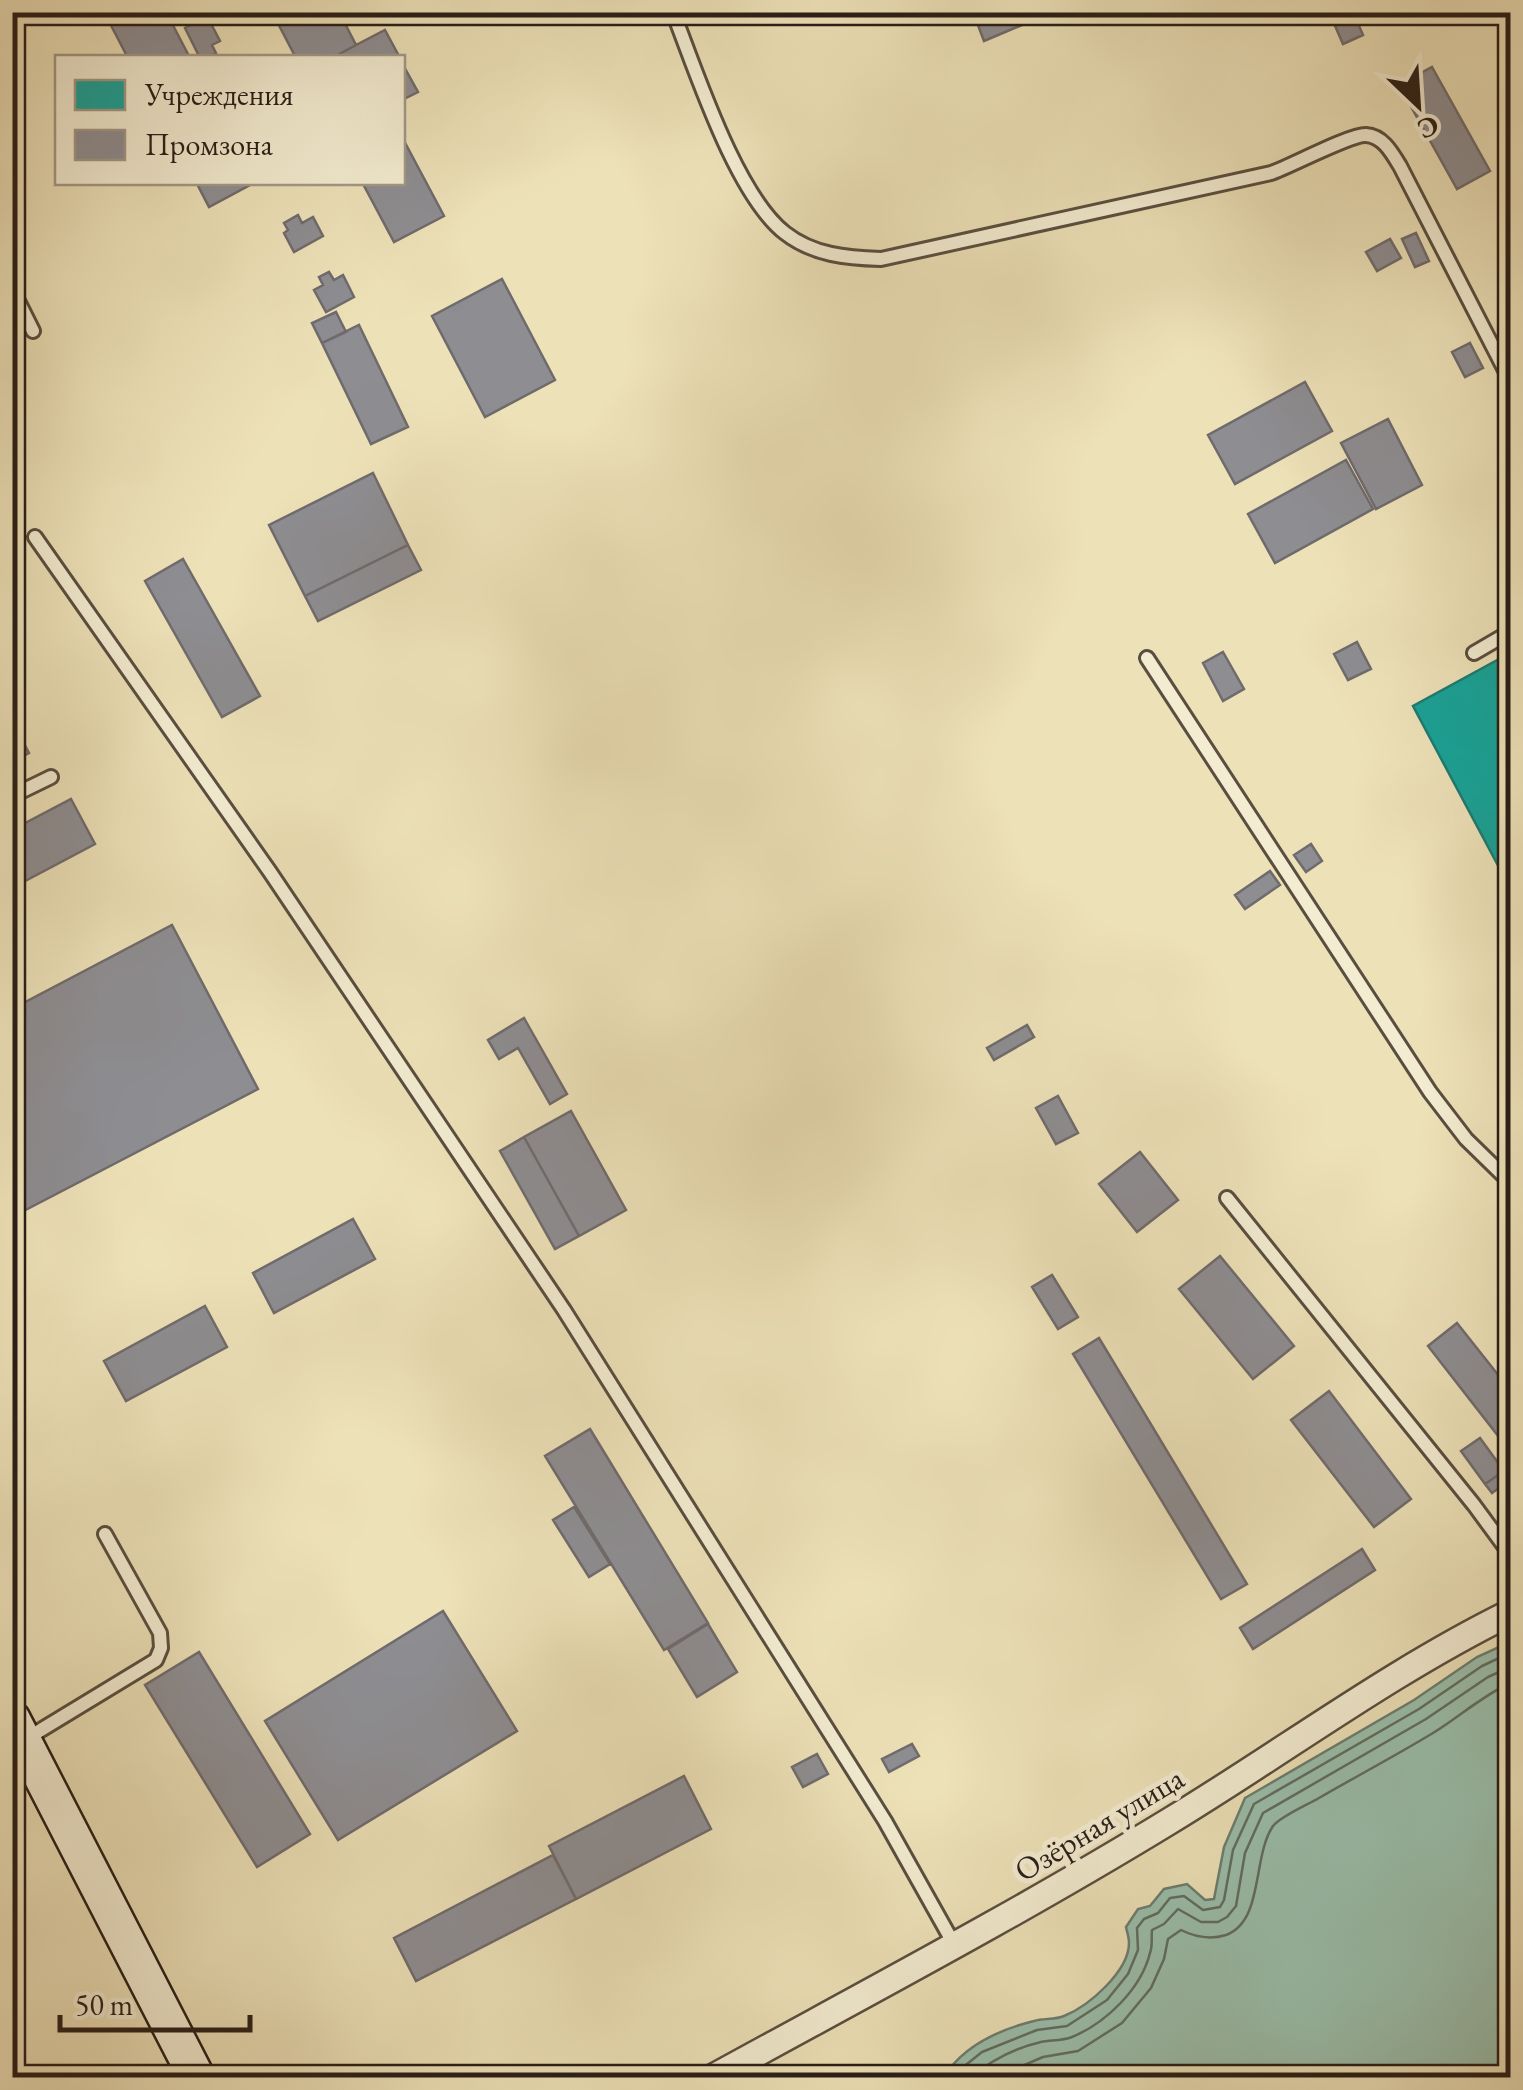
<svg xmlns="http://www.w3.org/2000/svg" width="1523" height="2090" font-family="'EB Garamond',serif">
	<style>
		.water { fill: #9abeab; stroke: #6c7e70; stroke-width: 2.5 }
		.public { fill: #17a398; stroke: #1c7b71; stroke-width: 2.5 }
		.industry { fill: #8d8d92; stroke: #6f6b6d; stroke-width: 2.5 }
		.lines { fill: none; stroke-linecap: round; stroke-linejoin: round }
		.shore { stroke: #616e61; stroke-width: 2.5 }
		.lane-casing { stroke: #594e3f; stroke-width: 18 }
		.street-casing { stroke: #594e3f; stroke-width: 30 }
		.secondary-casing { stroke: #281d17; stroke-width: 40 }
		.lane { stroke: #f3ecd1; stroke-width: 12 }
		.street { stroke: #f3ecd1; stroke-width: 25 }
		.secondary { stroke: #f3ecd1; stroke-width: 35 }
		.labels { text-anchor: middle; stroke-width: 10; stroke-linejoin: round; paint-order: stroke }
		.street-label { font-size: 32px; fill: #281d17; stroke: #f3ecd1 }
	</style>
	<rect width="100%" height="100%" fill="#ede1b8"/>
	<filter id="stains"><feTurbulence type="fractalNoise" baseFrequency=".002" numOctaves="4"/><feColorMatrix values="0 0 0 0 .2 0 0 0 0 .09 0 0 0 0 .02 0 0 0 .5 -.17"/></filter>
	<radialGradient id="worn" r=".72"><stop offset=".6" stop-color="#630" stop-opacity="0"/><stop offset="1" stop-color="#630" stop-opacity=".3"/></radialGradient>
	<path class="water" d="M1510,1642v435h-566c19,-31 54,-47 90,-56 9,-3 21,-1 30,-5 25,-10 65,-45 65,-73 0,-6 -2,-11 -3,-16l12,-18 12,-3 14,-17 23,-5 18,16 9,-1 10,-52 21,-49 169,-98 63,-43z"/>
	<path class="public" d="M1510,653v235l-97,-182z"/>
	<path class="industry" d="M104,12h62l24,46h-62z
		M272,12h67l17,33 -24,13h-36z
		M973,12h80l-69,29z
		M1329,12h24l10,23 -20,9z
		M207,16l13,25 -8,4 4,8 -7,5h-9l-15,-30z
		M385,30l15,28h-68l24,-13z
		M402,63l16,29 -16,8z
		M1432,67l58,104 -33,18 -58,-104z
		M402,137l42,79 -50,26 -32,-60h40z
		M196,182h52l2,3 -41,22z
		M298,215l4,8 11,-6 10,19 -29,16 -10,-19 4,-3 -4,-7z
		M1416,233l13,28 -14,6 -13,-28z
		M1390,239l11,19 -24,13 -11,-19z
		M329,272l5,8 9,-5 11,22 -28,15 -12,-22 9,-5 -4,-8z
		M502,279l53,101 -70,37 -53,-101z
		M336,312l10,20 -24,11 -10,-20z
		M359,325l49,102 -37,17 -49,-101z
		M1470,343l13,25 -18,9 -13,-25z
		M1305,382l27,49 -97,53 -27,-49z
		M1388,419l34,66 -46,24 -35,-66z
		M1346,460l27,49 -98,54 -27,-49z
		M373,473l35,72 -103,51 -36,-71z
		M408,545l13,25 -103,51 -13,-25z
		M183,559l77,137 -38,21 -77,-136z
		M1357,642l14,27 -23,11 -14,-26z
		M1223,652l21,37 -21,12 -20,-38z
		M12,721l17,32 -17,9z
		M71,799l24,45 -83,44v-58z
		M1311,844l11,17 -16,11 -12,-17z
		M1270,871l10,14 -35,24 -10,-14z
		M172,925l86,164 -246,128v-208z
		M524,1018l43,76 -17,10 -32,-56 -19,11 -11,-19z
		M1027,1025l7,12 -40,23 -7,-12z
		M1058,1096l20,37 -22,11 -20,-36z
		M571,1111l55,99 -47,26 -55,-99z
		M524,1137l55,99 -24,13 -55,-98z
		M1140,1152l38,48 -41,32 -38,-48z
		M353,1219l22,40 -101,54 -21,-40z
		M1220,1256l74,90 -41,33 -74,-90z
		M1052,1275l26,42 -20,12 -26,-42z
		M205,1306l22,41 -101,54 -22,-40z
		M1457,1323l53,67v52l-4,4 -78,-100z
		M1099,1338l148,246 -26,15 -148,-245z
		M1329,1391l82,108 -37,28 -83,-107z
		M590,1429l118,194 -44,27 -119,-194z
		M1480,1438l24,33 -19,13 -24,-33z
		M1504,1471l6,9 -18,13 -7,-9z
		M574,1507l36,57 -21,13 -36,-57z
		M1362,1549l13,21 -122,79 -13,-21z
		M443,1611l74,120 -179,109 -73,-119z
		M708,1624l29,48 -40,25 -29,-48z
		M199,1652l111,182 -53,33 -112,-182z
		M912,1744l7,12 -30,16 -7,-13z
		M817,1754l11,20 -25,13 -11,-20z
		M684,1776l27,53 -135,70 -27,-53z
		M553,1855l23,44 -160,82 -22,-43z"/>
	<g class="lines">
		<path class="shore" d="M956,2078l6,-10 20,-16 55,-22 30,-4 40,-26 21,-26 10,-24 -1,-22 7,-9 14,-6 12,-15 14,-2 19,14 17,-3 4,-7 9,-50 21,-46 165,-95 63,-43 28,-13
			M970,2078c20,-17 45,-30 71,-36 10,-2 21,-1 31,-5 34,-14 69,-48 78,-84 3,-8 1,-16 2,-23l12,-6 14,-15 23,13h17l9,-5 9,-11 9,-53 18,-40 163,-94 62,-42 22,-10
			M994,2078l49,-21 35,-6 44,-28 29,-35 13,-29 4,-20 13,-9c14,7 29,10 45,5 38,-14 26,-78 47,-109 8,-10 34,-21 46,-28 38,-22 76,-42 114,-65 26,-16 49,-37 77,-50"/>
		<defs>
			<path id="lane" d="M673,12c23,59 63,183 112,221 28,22 62,25 96,26l390,-86c20,-7 80,-39 95,-38 17,1 26,18 34,31l110,214
				M12,289l21,42
				M35,537l235,335 294,438 321,511 70,125
				M1474,653l36,-21
				M1147,658l283,434 36,47 44,43
				M12,796l39,-19
				M1227,1198l247,307 36,49
				M26,1739l130,-79 5,-12 -1,-15 -55,-99"/>
			<path id="street" d="M712,2078c153,-84 307,-165 456,-256 114,-69 222,-150 342,-209"/>
			<path id="secondary" d="M12,1719l185,359"/>
		</defs>
		<use href="#lane" class="lane-casing"/>
		<use href="#street" class="street-casing"/>
		<use href="#secondary" class="secondary-casing"/>
		<use href="#lane" class="lane"/>
		<use href="#street" class="street"/>
		<use href="#secondary" class="secondary"/>
	</g>
	<g class="labels">
		<g class="street-label">
			<text transform="translate(1099 1824) rotate(-31)" y="11">Озёрная улица</text>
		</g>
	</g>
	<rect width="1523" height="2090" fill="none" stroke="#ede1b8" stroke-width="50"/>
	<rect x="15" y="15" width="1493" height="2060" fill="none" stroke="#281d17" stroke-width="5"/>
	<rect x="25" y="25" width="1473" height="2040" fill="none" stroke="#281d17" stroke-width="2.5"/>
	<rect x="55" y="55" width="350" height="130" fill="#f3ecd1" stroke="#a29987" stroke-width="2.5"/>
	<rect x="75" y="80" width="50" height="30" fill="#17a398" stroke="#a29987" stroke-width="2.5"/>
	<text x="145" y="105" font-size="30" fill="#281d17">Учреждения</text>
	<rect x="75" y="130" width="50" height="30" fill="#8d8d92" stroke="#a29987" stroke-width="2.5"/>
	<text x="145" y="155" font-size="30" fill="#281d17">Промзона</text>
	<g transform="translate(1418 105) rotate(155)" stroke="#f3ecd1" stroke-width="8" paint-order="stroke">
	<path d="M0-8L18 38L0 25L-18 38Z" fill="#281d17"/>
	<text y="-15" font-size="28" font-weight="bold" text-anchor="middle" fill="#281d17">С</text>
	</g>
	<path d="M60 2015v15h190v-15" fill="none" stroke="#281d17" stroke-width="5"/>
	<text x="75" y="2015" font-size="30" fill="#281d17" stroke="#f3ecd1" stroke-width="8" paint-order="stroke">50 m</text>
	<rect width="100%" height="100%" filter="url(#stains)"/>
	<rect width="100%" height="100%" fill="url(#worn)"/>
</svg>
